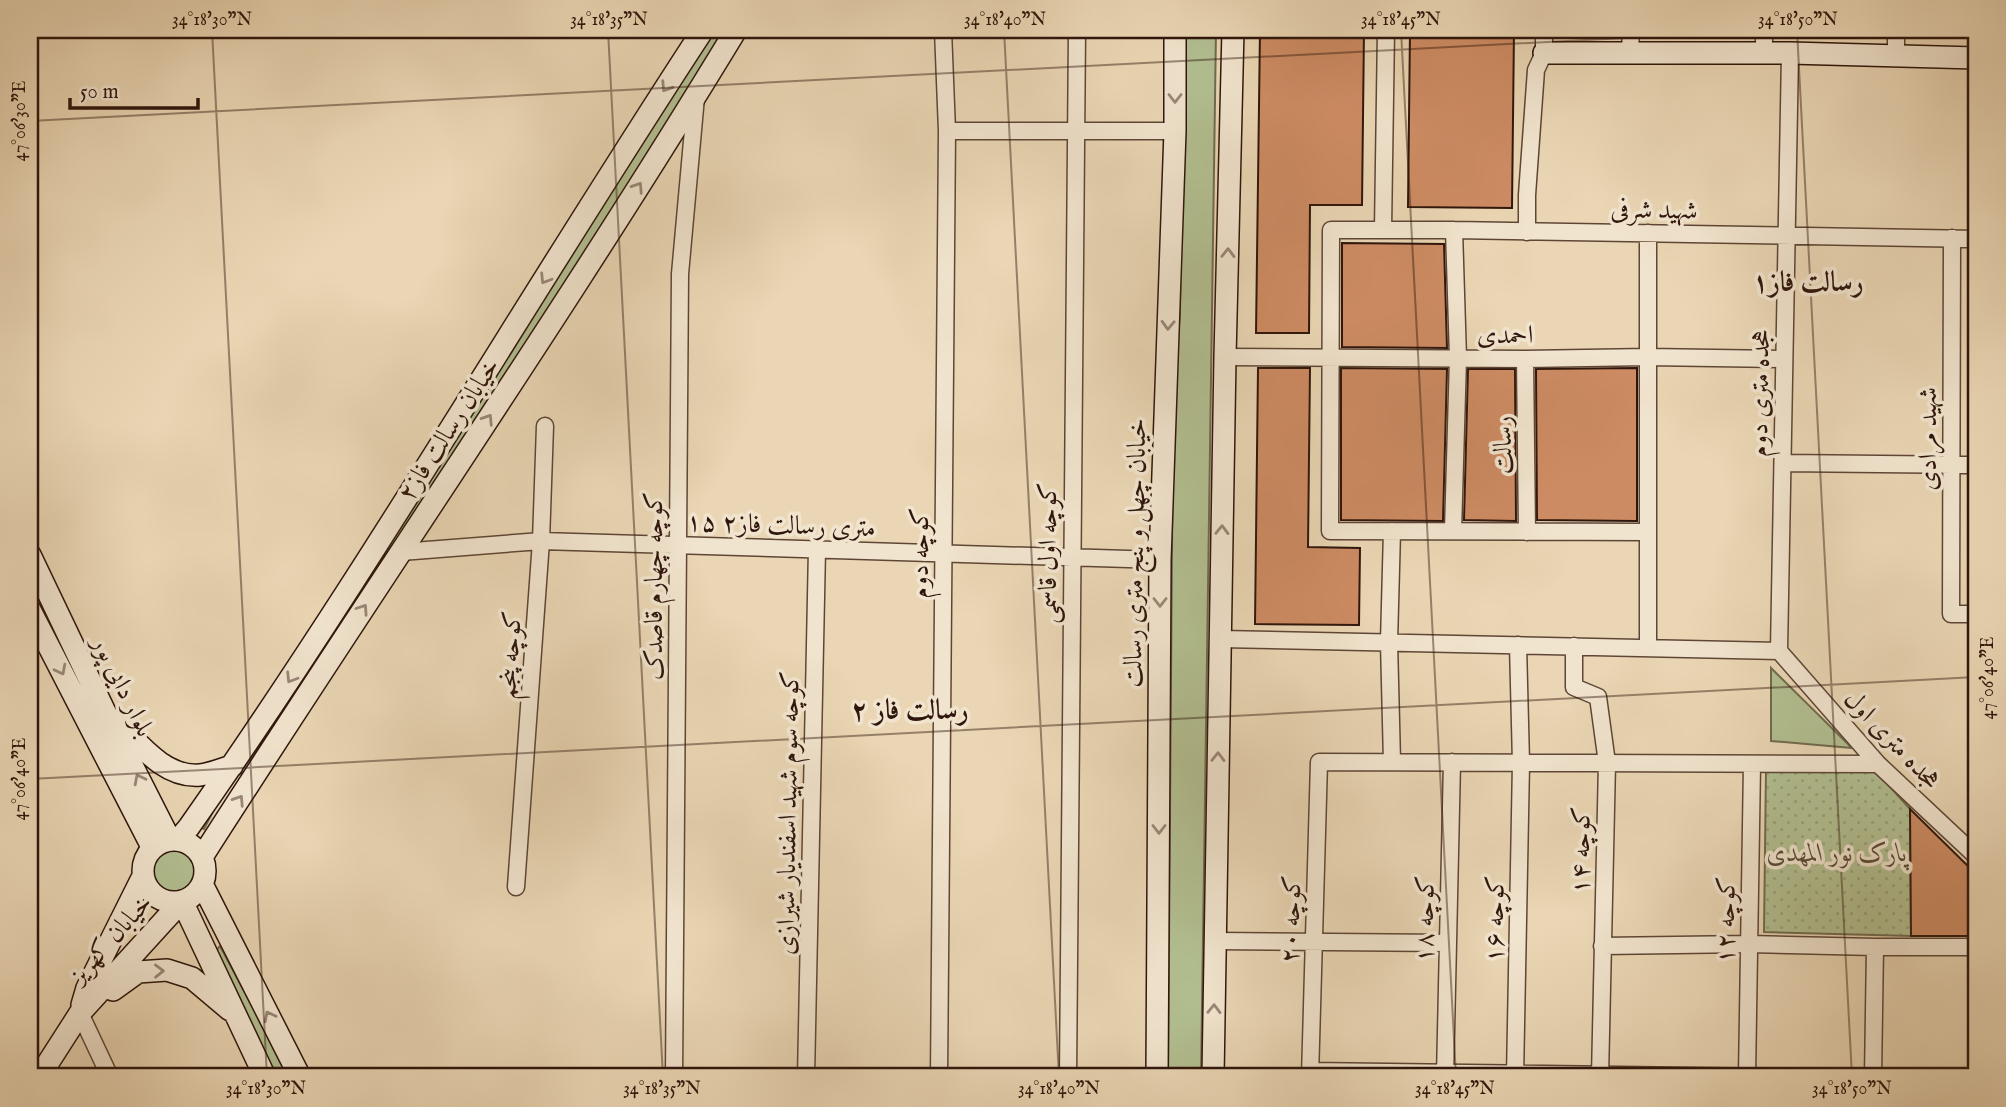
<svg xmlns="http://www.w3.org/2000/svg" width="2006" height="1107" font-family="'IM FELL English',Amiri,serif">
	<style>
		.grass { fill: #b2bf91; stroke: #706a4e; stroke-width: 2 }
		.park { fill: url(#park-dots); stroke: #706a4e; stroke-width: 2 }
		.building { fill: #cd8b63; stroke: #2f160c; stroke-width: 2 }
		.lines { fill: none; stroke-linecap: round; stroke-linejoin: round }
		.street-casing { stroke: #5e4636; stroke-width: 19 }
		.secondary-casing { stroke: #2f160c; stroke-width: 24 }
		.street { stroke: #f1e4ce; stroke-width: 16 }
		.secondary { stroke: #f1e4ce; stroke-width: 21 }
		.oneway { stroke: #9a8777 }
		.ticks { fill: none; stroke: #2f160c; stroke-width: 2; stroke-opacity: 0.45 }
		.labels { text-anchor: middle; stroke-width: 7; stroke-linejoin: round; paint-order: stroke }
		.street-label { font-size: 26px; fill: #2f160c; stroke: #f1e4ce }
		.park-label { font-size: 26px; font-style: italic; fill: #564934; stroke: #f1e4ce }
		.neighbourhood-label { font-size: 28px; font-weight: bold; fill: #2f160c; stroke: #f1e4ce }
		.neatline { fill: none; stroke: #2f160c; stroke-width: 2.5 }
		.ticks-label { font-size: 18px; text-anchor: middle; fill: #2f160c }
	</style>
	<defs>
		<pattern id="park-dots" width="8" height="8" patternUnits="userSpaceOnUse" patternTransform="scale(1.75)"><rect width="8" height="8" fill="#b2bf91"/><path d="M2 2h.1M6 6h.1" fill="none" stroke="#99a37c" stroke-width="1.8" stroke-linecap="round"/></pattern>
	</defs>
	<rect width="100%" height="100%" fill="#ead6b4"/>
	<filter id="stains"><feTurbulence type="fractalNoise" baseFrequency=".00286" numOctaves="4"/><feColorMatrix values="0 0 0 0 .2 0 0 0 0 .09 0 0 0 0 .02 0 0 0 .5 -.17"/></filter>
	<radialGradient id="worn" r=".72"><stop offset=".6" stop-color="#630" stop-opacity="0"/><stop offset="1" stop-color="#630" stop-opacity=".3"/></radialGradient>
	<path class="grass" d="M710,30h18l-432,668 -78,104 -14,27 -7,-4z
		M1183,30h33l-15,1047h-33l5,-661 7,-104z
		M1771,668l81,80 -81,-7z
		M147 870a27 27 0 1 1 54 0a27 27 0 1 1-54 0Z
		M220,946l70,131h-14l-60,-126z"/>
	<path class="park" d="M1766,769h108l36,40 1,127 -147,-4z"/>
	<path class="building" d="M1260,30h104l-2,175h-52l-1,128h-53z
		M1410,30h104l-2,178 -104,-1z
		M1342,243l102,1 3,104 -105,-1z
		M1258,368h52l-2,179 52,1 -1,77 -104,-1z
		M1341,368l106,1 -4,152 -102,-1z
		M1637,368v153l-100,-1 -1,-151z
		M1468,369h47l1,152 -52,-1z
		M1910,809l66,65v62h-65z"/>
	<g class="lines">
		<defs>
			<path id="street" d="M1896,30v27
				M1630,52l1,-22
				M1764,53v-23
				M947,131h228
				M1383,229l3,-199
				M1527,232v-37l9,-125 8,-17v-23
				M1648,233v415
				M1952,238l-1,376h25
				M1225,357l300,2 123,-2 136,2
				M1525,359l2,173
				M1783,463l193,2
				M1392,531l-3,111 3,120
				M1453,531l5,-173 -4,-128
				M1648,532l-318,-1 1,-301h123l522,9
				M401,552l140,-11 619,19
				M1220,639l559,12
				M1574,646v41l24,10 9,66 -7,314
				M1779,651l11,-598
				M1779,651l99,113 98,92
				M516,887l25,-346 4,-115
				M1215,941l233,2
				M1602,946l147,-2 126,3h101
				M80,1013l30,64
				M1310,1071l462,6
				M674,1077l6,-803 16,-177
				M806,1077l11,-528
				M939,1077l8,-946 -4,-101
				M1068,1077l9,-1047
				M1310,1077l9,-315 559,2
				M1445,1077l7,-315
				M1515,1077l6,-314 -3,-118
				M1747,1077l5,-313
				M1873,1077l2,-130"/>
			<path id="secondary" d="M1544,53h246l186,5
				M30,555l75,157 65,128
				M30,610l120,233 1,7
				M118,723c22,22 47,55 82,52 10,-1 22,-6 32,-9
				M178,840l11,-13c182,-259 341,-533 514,-797
				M143 871a31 31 0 1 1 62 0a31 31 0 1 1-62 0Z
				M202,857c177,-277 364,-547 534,-827
				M202,884l98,193
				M113,990l25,-18 29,-2 25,8 38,32
				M82,1005l5,-17 56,-112
				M39,1077l41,-64 102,-112 83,176
				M1157,1077l3,-517 15,-429v-101
				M1213,1077l12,-720 8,-327"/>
		</defs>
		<use href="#street" class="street-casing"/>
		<use href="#secondary" class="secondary-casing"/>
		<use href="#street" class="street"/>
		<use href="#secondary" class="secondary"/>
	</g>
	<defs><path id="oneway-chevron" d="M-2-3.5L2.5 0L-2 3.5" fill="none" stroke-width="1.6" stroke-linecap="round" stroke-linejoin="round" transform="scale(1.75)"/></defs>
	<g class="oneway">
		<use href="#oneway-chevron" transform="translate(666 87) rotate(123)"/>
		<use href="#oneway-chevron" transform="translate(1175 98) rotate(90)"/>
		<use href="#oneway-chevron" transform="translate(638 187) rotate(-57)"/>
		<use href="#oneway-chevron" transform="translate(1228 253) rotate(-89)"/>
		<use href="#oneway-chevron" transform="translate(545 279) rotate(122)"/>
		<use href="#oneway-chevron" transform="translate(1168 325) rotate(92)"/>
		<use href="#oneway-chevron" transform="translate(488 419) rotate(-57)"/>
		<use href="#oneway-chevron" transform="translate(1222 530) rotate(-89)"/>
		<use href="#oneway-chevron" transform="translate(1160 602) rotate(90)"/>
		<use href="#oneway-chevron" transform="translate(363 609) rotate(-56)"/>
		<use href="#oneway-chevron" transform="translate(61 670) rotate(63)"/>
		<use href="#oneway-chevron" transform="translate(291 678) rotate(122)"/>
		<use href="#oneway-chevron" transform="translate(1218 757) rotate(-89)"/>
		<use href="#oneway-chevron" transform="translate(139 779) rotate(-117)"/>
		<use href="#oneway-chevron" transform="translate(239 800) rotate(-57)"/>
		<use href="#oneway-chevron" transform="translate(1159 829) rotate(90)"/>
		<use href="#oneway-chevron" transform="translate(159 971) rotate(-1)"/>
		<use href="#oneway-chevron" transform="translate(1214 1009) rotate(-89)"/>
		<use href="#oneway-chevron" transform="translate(269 1016) rotate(-117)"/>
	</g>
	<path class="ticks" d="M212,30l55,1047M608,30l55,1047M1004,30l55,1047M1401,30l55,1047M1797,30l55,1047M30,121l1747,-91M30,779l1946,-102"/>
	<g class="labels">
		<g class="street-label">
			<text transform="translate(1654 209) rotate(1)" y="9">شهید شرفی</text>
			<text x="1505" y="343">احمدی</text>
			<text transform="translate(1759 393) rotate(-89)" y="9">هجده متری دوم</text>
			<text transform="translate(448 429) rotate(-57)" y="9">خیابان رسالت فاز۲</text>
			<text transform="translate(1927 439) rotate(-90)" y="9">شهید مرادی</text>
			<text transform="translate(1502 445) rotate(-91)" y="9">رسالت</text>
			<text transform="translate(781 524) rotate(2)" y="9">۱۵ متری رسالت فاز۲</text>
			<text transform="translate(919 553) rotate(-90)" y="9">کوچه دوم</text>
			<text transform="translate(1047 553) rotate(-90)" y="9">کوچه اول قاسمی</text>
			<text transform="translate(1134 553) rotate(-89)" y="9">خیابان چهل و پنج متری رسالت</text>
			<text transform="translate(653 586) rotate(-90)" y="9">کوچه چهارم قاصدک</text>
			<text transform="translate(509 655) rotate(-86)" y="9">کوچه پنجم</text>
			<text transform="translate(124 686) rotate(64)" y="9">بلوار دایی پور</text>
			<text transform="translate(1893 739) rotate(46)" y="9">هجده متری اول</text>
			<text transform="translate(787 813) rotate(-89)" y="9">کوچه سوم شهید اسفندیار شیرازی</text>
			<text transform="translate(1580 853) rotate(-89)" y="9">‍‍ ۱۴ کوچه</text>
			<text transform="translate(1290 919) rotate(-88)" y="9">۲۰ کوچه</text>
			<text transform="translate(1424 919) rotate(-89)" y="9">۱۸ کوچه</text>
			<text transform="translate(1494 919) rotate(-89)" y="9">۱۶ کوچه</text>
			<text transform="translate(1725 920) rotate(-89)" y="9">۱۲ کوچه</text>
			<text transform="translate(110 938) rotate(-48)" y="9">خیابان کهریز</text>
		</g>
		<g class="park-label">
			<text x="1837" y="861">پارک نور المهدی</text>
		</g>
		<g class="neighbourhood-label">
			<text x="1808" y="291">رسالت فاز۱</text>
			<text x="910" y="719">رسالت فاز ۲</text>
		</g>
	</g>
	<rect width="2006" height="1107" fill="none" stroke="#ead6b4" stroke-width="77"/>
	<path d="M70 98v10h128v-10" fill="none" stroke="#2f160c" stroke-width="3.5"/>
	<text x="80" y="98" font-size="21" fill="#2f160c" stroke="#f1e4ce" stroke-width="5" paint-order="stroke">50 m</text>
	<rect x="38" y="38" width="1930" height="1030" class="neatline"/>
	<g class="ticks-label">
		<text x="212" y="25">34°18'30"N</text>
		<text x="609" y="25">34°18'35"N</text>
		<text x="1005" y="25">34°18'40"N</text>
		<text x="1401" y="25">34°18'45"N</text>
		<text x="1798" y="25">34°18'50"N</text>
		<text transform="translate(19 121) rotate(-90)" y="6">47°06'30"E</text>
		<text transform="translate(1987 678) rotate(-90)" y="6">47°06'40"E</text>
		<text transform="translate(19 779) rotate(-90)" y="6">47°06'40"E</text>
		<text x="266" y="1094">34°18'30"N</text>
		<text x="662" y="1094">34°18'35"N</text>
		<text x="1059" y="1094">34°18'40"N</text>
		<text x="1455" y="1094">34°18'45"N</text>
		<text x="1852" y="1094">34°18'50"N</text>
	</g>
	<rect width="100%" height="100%" filter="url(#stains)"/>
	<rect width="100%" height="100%" fill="url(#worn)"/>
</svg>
